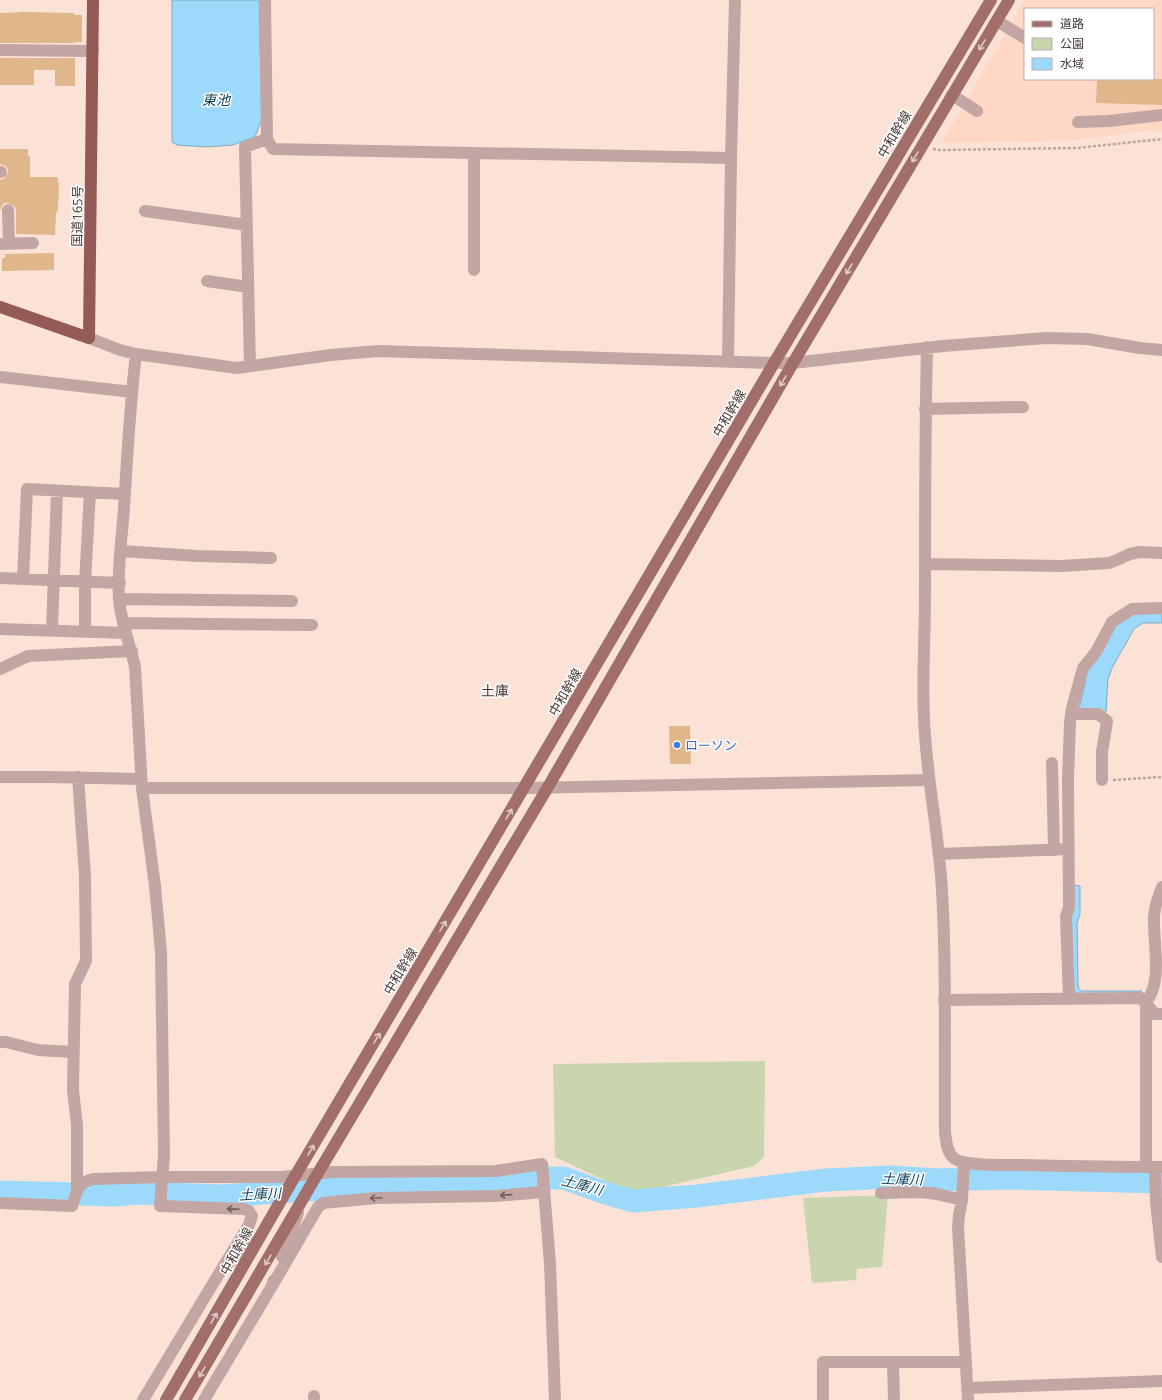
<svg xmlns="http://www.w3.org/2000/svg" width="1162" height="1400" font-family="'Open Sans','Noto Sans JP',sans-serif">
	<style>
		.built { fill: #ffd8c5; fill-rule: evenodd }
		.green { fill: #c9d5ac }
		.water { fill: #9dd9fa; stroke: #83a9be }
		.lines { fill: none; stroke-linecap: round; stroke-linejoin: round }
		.river { stroke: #9dd9fa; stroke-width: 23 }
		.building { fill: #e0b78a }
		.path { stroke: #bba69c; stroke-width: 2.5; stroke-dasharray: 3 2; stroke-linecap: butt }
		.minor { stroke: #c3a6a3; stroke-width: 12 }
		.major { stroke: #a16e6a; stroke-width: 12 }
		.highway { stroke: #935a56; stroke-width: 12 }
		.oneway { stroke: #decccb }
		.oneway2 { stroke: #715e5a }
		.shop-dot { fill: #3f7fe0; stroke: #fff; stroke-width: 1.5 }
		.labels { text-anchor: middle; stroke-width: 3; stroke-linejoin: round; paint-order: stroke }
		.street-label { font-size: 13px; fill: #453833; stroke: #fff }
		.shop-label { font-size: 13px; fill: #366cbe; stroke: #fff; text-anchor: start }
		.water-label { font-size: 14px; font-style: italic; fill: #0d3f55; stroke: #fff }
		.neighbourhood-label { font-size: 14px; fill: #453833; stroke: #fff }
	</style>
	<rect width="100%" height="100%" fill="#fbe2d6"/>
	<path class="built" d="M1025,0h137v131h-17l-74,10 -130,2zM1025,9h128v70h-128z"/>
	<path class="green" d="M765,1061l-1,96 -10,9 -109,25 -26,-4 -64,-30 -2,-93z
		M888,1195l-6,72 -25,2 -1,11 -44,3 -9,-85z"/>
	<path class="water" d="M172,0h87l3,119 -7,18 -22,8 -27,2 -29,-2 -5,-3z
		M1135,613h27v10h-19l-9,6 -22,39 -4,11 -2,33h-23l-4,-3 6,-26 1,-14 25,-40z
		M1074,885l6,1v28l-3,9 1,64 3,4h61l-4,3h-64l-5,-76z"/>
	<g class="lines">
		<path class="river" d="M0,1192l116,3 20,-2 86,3 128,-9 90,-3 97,-6h27l41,15 28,8 64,-5 129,-16 66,-3 45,3 67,-2 158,4"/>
	</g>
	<path class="building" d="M24,12l50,1v2h8v27h-7v1h-75v-30z
		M0,58h75v28h-20v-16h-21v15h-34z
		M1097,79h65v26l-66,-2z
		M0,149h28v7h2v21h28v6h1l-1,25 -1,5h-1l-1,22 -39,-1v-24l-2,-4 -6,-3h-4l-2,3 -2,5v-31l5,-2 3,-6v-3l-3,-3 -5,-2z
		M54,253v17l-52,1v-13h3v-4z
		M669,726h21l1,38h-21z"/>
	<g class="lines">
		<path class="path" d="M933,149l7,1 137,-2 85,-9
			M1113,780l49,-3"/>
		<path class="minor" d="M265,0l2,139 6,10 458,9
			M997,21l28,17
			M0,50l93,1
			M952,95l25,16
			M1078,122l31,-1 53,-6
			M0,172h1
			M8,210l1,33
			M145,211l102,14
			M0,244l33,-1
			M474,270v-117
			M207,281l41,6
			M89,338l31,12 16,4 101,14 94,-13 47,-4 396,12h19l150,-17 103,-8 41,1 53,9 22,2
			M927,347c-2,83 -2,166 -2,249 0,41 -3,82 -1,122 2,58 15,115 18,173 5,79 2,161 3,241 1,9 2,22 10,27 11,7 53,6 67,6 46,1 93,2 140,2
			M136,354c-6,51 -9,103 -12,154 -2,29 -7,63 -5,91 2,24 11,45 16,68l7,121 13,98 6,66 3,203 -4,51 84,3 5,2 3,5 -3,9 -26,42
			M728,362l3,-204 4,-158
			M250,366l-5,-219 22,-8
			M0,377l132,15
			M925,409l98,-2
			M121,551l77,5 73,2
			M925,564l137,2 47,-3 10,-4 11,-5 10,-2 22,1
			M0,578l120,5
			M23,579l4,-90 98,5
			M119,599l173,2
			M123,623l189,2
			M0,629l126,4
			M52,630l5,-139
			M85,632v-50l5,-90
			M0,669l28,-13 104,-5
			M1071,714h27l9,7 -5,31v28
			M1052,763l2,87
			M0,777h50l91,2
			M142,788h383l404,-8
			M939,854l130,-5
			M1069,999l-3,-82 3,-10 -1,-128 2,-57 2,-14 11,-40 13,-16 16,-30 20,-13 30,-1
			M944,1000l197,-2 14,16h7
			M0,1042h6l32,8 35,2
			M964,1162l-2,38 -3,15 -1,12 10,173
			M1146,1167v-165c16,-19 8,-54 8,-79 -1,-13 4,-25 8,-36
			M1155,1167l1,35 6,55
			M77,1190v-65l-4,-35 2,-106 11,-23 -1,-85 -7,-99
			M881,1193l39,-1 17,2 25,6
			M0,1203l72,3c5,-15 5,-23 21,-27l70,-2h118l52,-5 163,-1 46,-7 8,100 5,136
			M282,1257l16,-44
			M272,1286l46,-79 5,-4 53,-5 118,-2 50,-4
			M893,1362l1,38
			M968,1388l194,-7
			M314,1396v4
			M143,1400l80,-133 35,-27
			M204,1400l68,-114 2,-6
			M823,1400v-38h143"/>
		<path class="major" d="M166,1400l125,-217 483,-820 217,-363
			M185,1400l133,-227 230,-386 245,-424 216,-363"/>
		<path class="highway" d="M0,307l89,31 4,-338"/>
	</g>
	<defs><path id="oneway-shaft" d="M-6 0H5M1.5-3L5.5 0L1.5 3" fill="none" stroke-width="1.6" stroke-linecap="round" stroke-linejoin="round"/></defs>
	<g class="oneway">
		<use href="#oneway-shaft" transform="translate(982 45) rotate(121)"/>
		<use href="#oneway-shaft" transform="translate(915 157) rotate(121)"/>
		<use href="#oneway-shaft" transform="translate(849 269) rotate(121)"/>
		<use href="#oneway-shaft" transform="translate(783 381) rotate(120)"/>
		<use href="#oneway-shaft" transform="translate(509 814) rotate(-59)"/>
		<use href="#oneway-shaft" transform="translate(443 926) rotate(-59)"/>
		<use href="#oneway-shaft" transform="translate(377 1038) rotate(-59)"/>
		<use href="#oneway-shaft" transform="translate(311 1150) rotate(-59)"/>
		<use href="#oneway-shaft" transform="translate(268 1260) rotate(121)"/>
		<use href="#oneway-shaft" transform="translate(214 1318) rotate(-60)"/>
		<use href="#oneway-shaft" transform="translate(202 1372) rotate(121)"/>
	</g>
	<g class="oneway2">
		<use href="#oneway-shaft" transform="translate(506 1195) rotate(175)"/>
		<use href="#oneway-shaft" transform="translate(376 1198) rotate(177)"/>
		<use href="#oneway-shaft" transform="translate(233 1209) rotate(-178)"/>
	</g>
	<circle class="shop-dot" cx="677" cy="745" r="4"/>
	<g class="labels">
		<g class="street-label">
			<text transform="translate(894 134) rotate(-59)" y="5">中和幹線</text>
			<text transform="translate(77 216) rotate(-89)" y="5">国道165号</text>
			<text transform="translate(729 413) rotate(-60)" y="5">中和幹線</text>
			<text transform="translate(565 692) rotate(-60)" y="5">中和幹線</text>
			<text transform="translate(400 971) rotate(-59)" y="5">中和幹線</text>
			<text transform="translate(236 1251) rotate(-61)" y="5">中和幹線</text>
		</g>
		<g class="shop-label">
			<text x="685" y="750">ローソン</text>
		</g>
		<g class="water-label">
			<text x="216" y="105">東池</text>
			<text transform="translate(902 1179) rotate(2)" y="5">土庫川</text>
			<text transform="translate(582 1185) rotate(15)" y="5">土庫川</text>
			<text transform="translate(260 1194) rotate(-3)" y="5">土庫川</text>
		</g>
		<g class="neighbourhood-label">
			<text x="495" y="696">土庫</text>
		</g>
	</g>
	<rect x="1024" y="8" width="130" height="72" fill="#ffffff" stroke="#b5afad"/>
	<rect x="1032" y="21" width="20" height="6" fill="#a16e6a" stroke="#b5afad"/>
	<text x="1060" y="28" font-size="12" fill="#453833">道路</text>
	<rect x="1032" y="38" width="20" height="12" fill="#c9d5ac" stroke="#b5afad"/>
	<text x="1060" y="48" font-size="12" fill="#453833">公園</text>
	<rect x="1032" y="58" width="20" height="12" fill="#9dd9fa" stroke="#b5afad"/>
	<text x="1060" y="68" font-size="12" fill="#453833">水域</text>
</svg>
